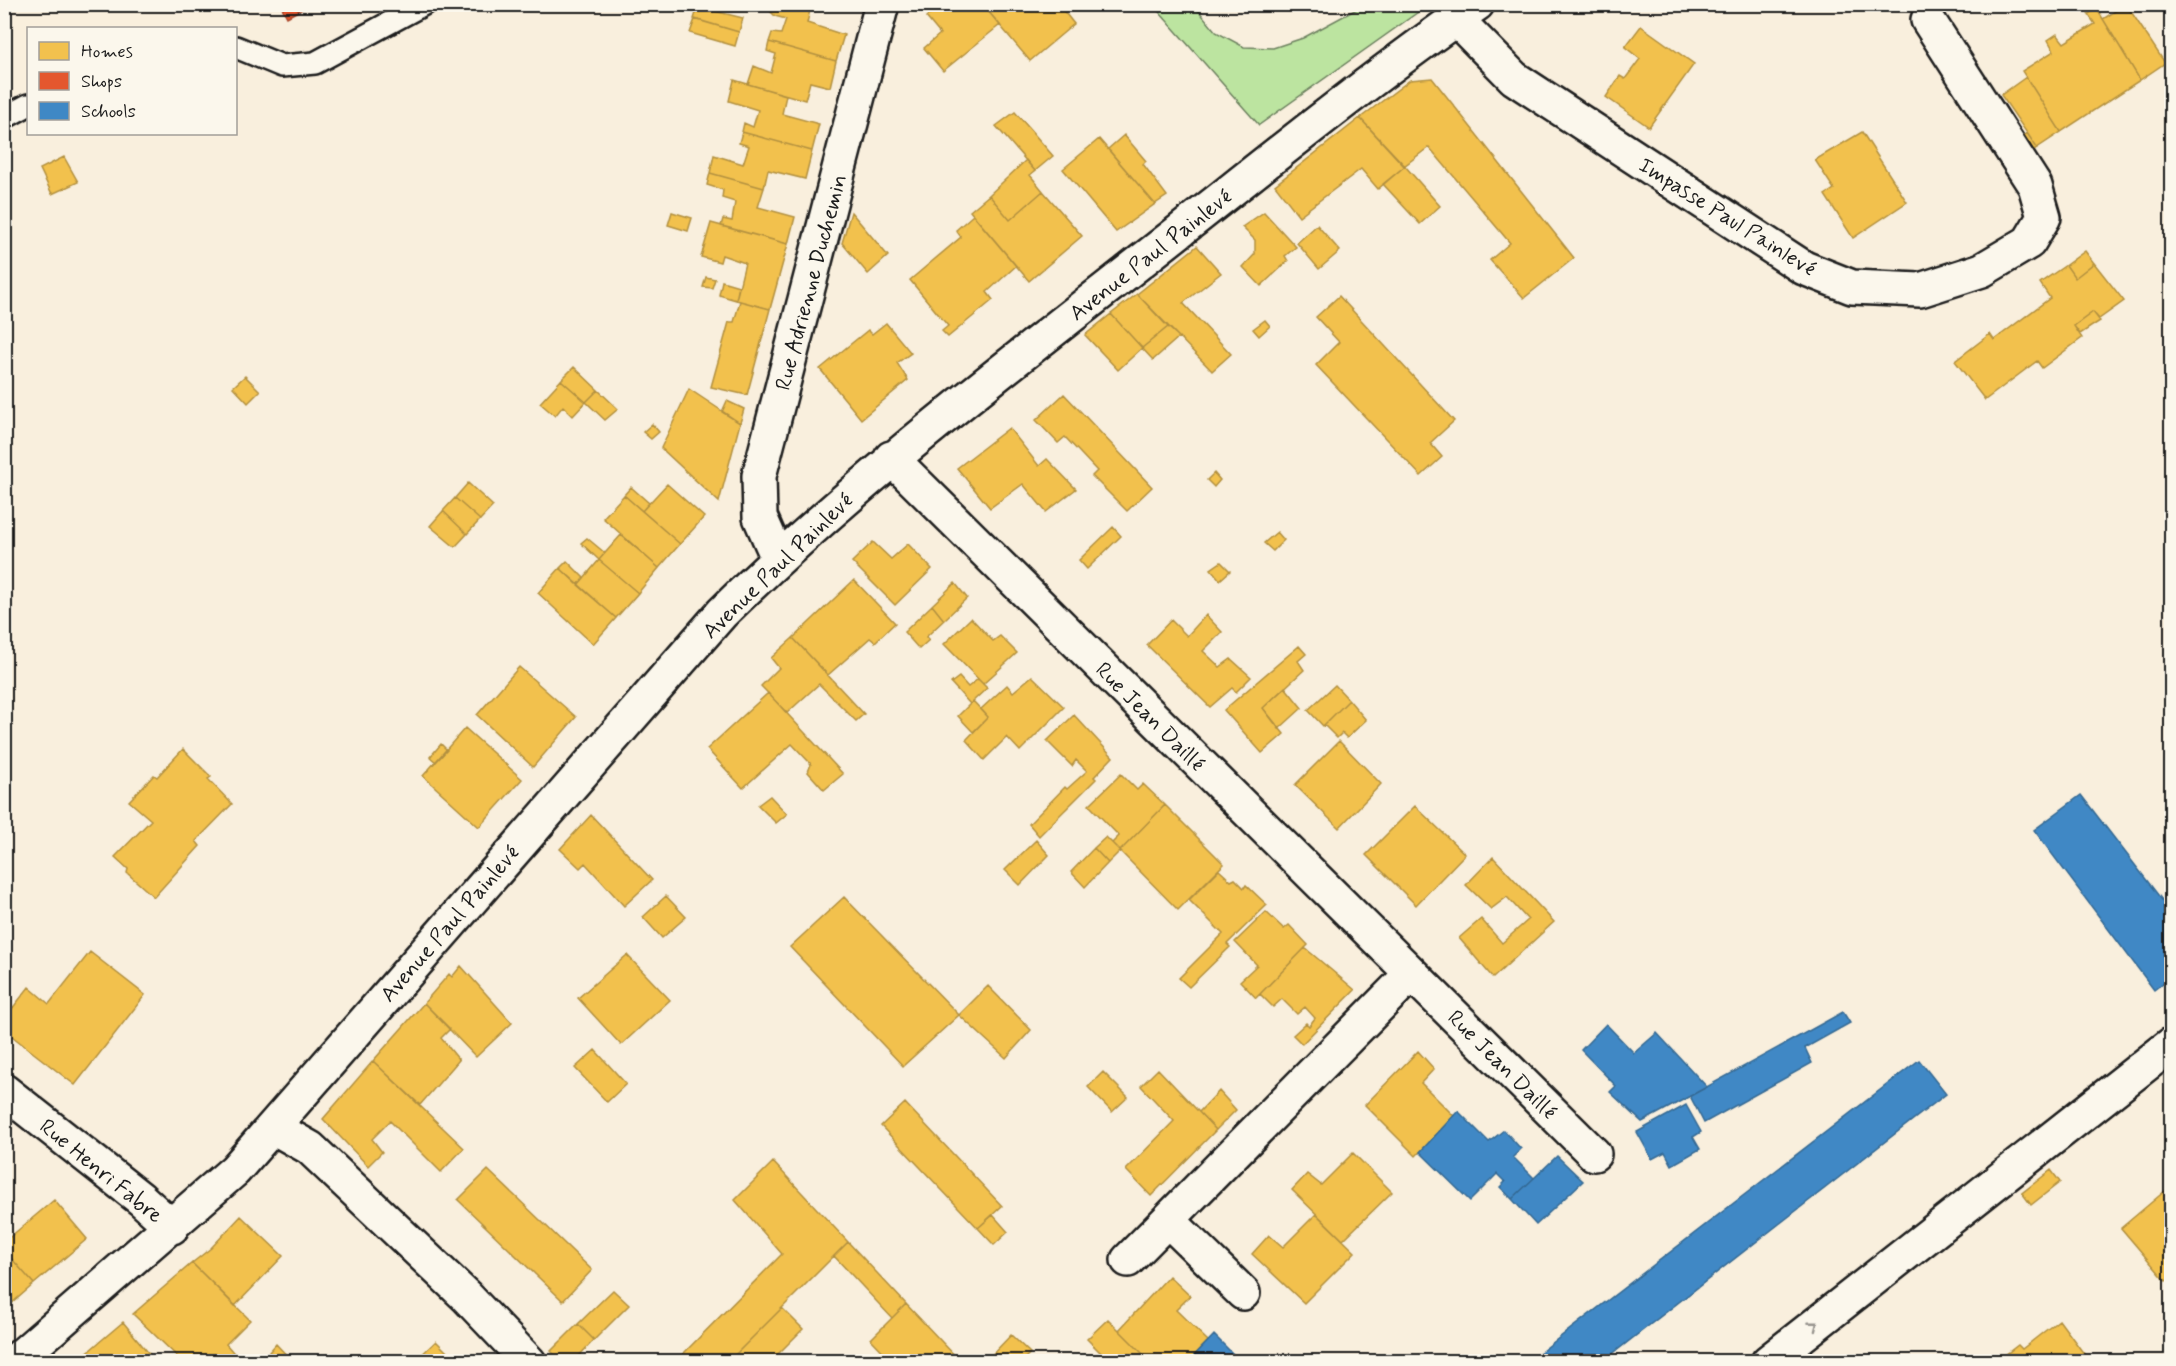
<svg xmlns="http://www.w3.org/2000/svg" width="2176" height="1366" font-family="Mynerve,sans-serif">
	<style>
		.green { fill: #bce4a0; stroke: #6c805e; stroke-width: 1.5 }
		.homes { fill: #f2c14e; stroke: #b2903f; stroke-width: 1.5 }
		.shops { fill: #e4572e; stroke: #a84529; stroke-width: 1.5 }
		.schools { fill: #3f88c5; stroke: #346892; stroke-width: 1.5 }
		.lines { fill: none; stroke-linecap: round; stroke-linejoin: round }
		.lane-casing { stroke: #1c1c1c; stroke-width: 26 }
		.street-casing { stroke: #1c1c1c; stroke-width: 38 }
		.lane { stroke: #fbf7ec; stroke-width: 21 }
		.street { stroke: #fbf7ec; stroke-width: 33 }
		.oneway { stroke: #97948e }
		.labels { text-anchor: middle; stroke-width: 6; stroke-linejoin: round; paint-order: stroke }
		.street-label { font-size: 22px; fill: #1c1c1c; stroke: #fbf7ec }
	</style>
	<rect width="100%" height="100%" fill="#f9efdd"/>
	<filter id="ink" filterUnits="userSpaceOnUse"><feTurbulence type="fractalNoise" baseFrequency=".0167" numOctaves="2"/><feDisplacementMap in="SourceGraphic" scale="12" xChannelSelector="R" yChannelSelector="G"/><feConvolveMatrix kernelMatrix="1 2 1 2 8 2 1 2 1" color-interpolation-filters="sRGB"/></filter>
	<g filter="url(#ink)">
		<path class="green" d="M1153,5h41l22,27 28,15 29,1 30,-10 61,-33h64l-169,120z"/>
		<path class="homes" d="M769,4l42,2 -4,17 37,12 -8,26 -67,-19 3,-9 9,1 5,-15 -11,-3 -7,-7z
			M941,4h41l18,21 -57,46 -19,-23 16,-14 -14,-17z
			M982,4h76l16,20 -44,37z
			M2126,4l39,59 -25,17 -37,-61z
			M698,7l45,11 -4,14 -45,-13z
			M2097,9l43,71 -79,52 -39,-61 32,-20 -6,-11 9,-6 7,9 31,-19 -7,-10z
			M695,19l44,13 -4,14 -45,-13z
			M1641,26l53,38 -45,63 -43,-30 14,-21 5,3 15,-20 -15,-12z
			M769,42l67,19 -6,26 -20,-5 -5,18 -57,-16 6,-18 17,7 5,-19 -9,-3z
			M2026,77l35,55 -24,16 -36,-53z
			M1432,78l142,180 -50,40 -34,-38 20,-17 -81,-96 -25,19 -44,-48 50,-38z
			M734,80l52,15 -4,19 37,10 -7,27 -70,-19 2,-9 9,4 5,-17 -29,-9z
			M1015,112l38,44 -18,15 -39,-45z
			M1360,118l45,48 -27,23 -17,-20 -62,47 -24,-31z
			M742,132l70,19 -7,28 -37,-9 -4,18 -54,-15 4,-18 29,9 6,-18 -10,-3z
			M1862,132l45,70 -54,36 -28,-43 9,-6 -19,-29z
			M2027,133l10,15 -12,7 -9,-14z
			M1124,135l22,26 -3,3 24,32 -12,8 -47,-55z
			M1099,139l56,65 -39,28 -53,-63z
			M64,157l14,25 -26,12 -12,-25z
			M1026,160l9,11 -5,4 13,16 -33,29 -21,-25z
			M1405,166l35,40 -20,18 -37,-40z
			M710,173l54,15 -6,19 37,10 -7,27 -67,-18 2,-7 9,2 3,-19 -13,-4 1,-8 -16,-5z
			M1043,191l39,45 -53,45 -59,-70 19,-16 21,25z
			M672,212l20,6 -4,13 -20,-6z
			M851,212l37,44 -20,18 -26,-31z
			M1264,212l32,35 -11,9 3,5 -27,25 -18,-19 12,-13v-14l-13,-13z
			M973,215l43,51 -29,26 6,8 -45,37 -6,-6 6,-5 -38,-46 51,-43 -5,-7z
			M711,223l77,21 -18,65 -34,-9 9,-37 -23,-8 -2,7 -19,-5z
			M1317,225l23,26 -21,18 -22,-26z
			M1197,246l24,27 -38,30 48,51 -19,17 -75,-77z
			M2085,251l9,12 -19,15 -9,-13z
			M2094,263l30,38 -25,18 -6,-7 -19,14 8,12 -40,30 -5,-7 -52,39 -30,-39 35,-27 4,6 56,-42 -10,-15 26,-18 9,13z
			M706,277l9,2 -3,9 -9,-1z
			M722,281l17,5 -3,14 -17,-5z
			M1137,294l31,33 -26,21 -31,-34z
			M1339,296l115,125 -24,22 12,14 -21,19 -105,-111 23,-23 -23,-25z
			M740,301l30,8 -23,86 -36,-8 18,-65h5z
			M2093,312l7,9 -20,13 -6,-8z
			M1111,314l31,34 -24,22 -33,-35z
			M1265,320l5,6 -11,10 -6,-7z
			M886,323l25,30 -14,10 11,17 -47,39 -41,-50 48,-39 4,4z
			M1168,327l11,10 -26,23 -11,-12z
			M574,367l24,23 -12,12 -25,-22z
			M245,376l15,15 -12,12 -15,-16z
			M561,380l25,22 -13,14 -10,-10 -8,10 -15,-13z
			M689,389l51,34 -21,79 -58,-54z
			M598,390l20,19 -13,11 -19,-18z
			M1064,394l88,93 -25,24 -35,-35 5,-5 -32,-34 -7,6 -22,-23z
			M727,401l17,8 -4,14 -18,-11z
			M652,424l7,8 -8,7 -8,-7z
			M1009,428l30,38 8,-7 29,30 -30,23 -23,-28 -33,24 -33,-40z
			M1214,473l6,7 -6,7 -7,-7z
			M468,483l25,23 -13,14 -25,-22z
			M667,484l37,33 -24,27 -38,-33z
			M631,487l18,16 -7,8 -18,-16z
			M624,495l56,49 -21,24 -56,-50z
			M455,498l25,22 -13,14 -24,-23z
			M443,511l24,23 -12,13 -25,-21z
			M1113,527l8,9 -34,33 -8,-9z
			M1277,532l7,8 -11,11 -9,-8z
			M621,535l38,33 -21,25 -39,-33z
			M587,538l18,15 -6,7 -18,-17z
			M873,542l18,17 17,-15 24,25 -37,36 -43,-43z
			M599,560l39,33 -22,25 -38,-33z
			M567,561l17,17 -6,7 -18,-17z
			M1221,562l9,9 -10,9 -9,-11z
			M560,568l56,50 -23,26 -55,-51z
			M854,580l41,43 -20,19 -5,-4 -42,37 -35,-37z
			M955,583l12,15 -23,22 -12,-15z
			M932,605l12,15 -18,17 3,3 -10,9 -15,-17z
			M1206,615l16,17 -19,19 17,16 11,-8 20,18 -15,15 -4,-4 -22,19 -63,-62 24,-25 16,16z
			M971,618l22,23 7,-5 17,17 -34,31 -39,-40z
			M793,638l71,76 -8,7 -37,-37 -32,29 -26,-27 18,-18 -8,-10z
			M1299,646l7,8 -8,7 6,9 -41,38 21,26 -22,19 -38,-43z
			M519,667l57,50 -43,50 -56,-52z
			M1032,676l32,31 -44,44 -13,-14 -23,23 -18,-20 22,-23 -7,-8 26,-24 6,7z
			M959,677l9,10 10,-8 9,9 -17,16 -19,-21z
			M1335,685l14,15 -26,26 -15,-16z
			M1285,687l17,21 -23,21 -16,-21z
			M768,693l75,81 -19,16 -16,-18 3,-8 -19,-20 -49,44 -36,-39z
			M1349,700l17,20 -19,18 -5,-5 -5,5 -13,-13z
			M973,701l15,16 -15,15 -15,-16z
			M1074,715l39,42 -19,20 2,2 -57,57 -10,-12 36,-37 2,2 20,-18 -11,-11 -4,6 -25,-25z
			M465,728l57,51 -43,48 -56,-51z
			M1339,741l42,43 -42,44 -44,-43z
			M441,744l6,6 -11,12 -6,-5z
			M183,749l28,28 -3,2 24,25 -36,37 4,5 -46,51 -27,-24 1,-4 -13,-12 36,-37 -22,-19 25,-26 3,2z
			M1121,774l16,16 6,-6 22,21 -45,46 -8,-8 7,-7 -30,-31z
			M770,796l17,18 -11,9 -18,-18z
			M1165,805l59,59 -46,46 -58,-59z
			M1415,806l50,48 -49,51 -50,-50z
			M591,815l61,65 -28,26 -39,-43 -5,5 -20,-19z
			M1106,837l14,14 -12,12 -14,-15z
			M1036,840l13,15 -29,30 -15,-15z
			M1094,848l14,15 -23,24 -14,-15z
			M1493,857l61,65 -61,56 -34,-40 22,-19 21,24 26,-23 -21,-23 -16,12 -25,-24z
			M1219,870l12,11 4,-2 9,9 2,-3 21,20 -40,39 3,3 -41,40 -10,-9 44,-44 -34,-34z
			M666,896l20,21 -24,21 -19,-21z
			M844,897l115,118 -56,51 -113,-119z
			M1266,912l18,17 5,-4 19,20 -52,53 -16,-17 17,-16 -22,-23z
			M1305,948l50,42 -53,54 -9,-9 13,-12 3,3 6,-8 -10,-11 -8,7 -15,-15 -9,8 -13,-13z
			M90,952l55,43 -70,90 -71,-55v-11l25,-32 20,17z
			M627,955l43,45 -49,45 -43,-47z
			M461,966l51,57 -36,34 -52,-54 25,-29 3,3z
			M988,986l43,44 -25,28 -47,-43z
			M424,1003l26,26 -9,9 18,22 -39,45 -47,-44z
			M595,1050l31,34 -19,18 -32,-34z
			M1418,1051l16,18 -13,14 33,33 -38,40 -51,-51z
			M373,1061l91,87 -23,24 -51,-51 -18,18 10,13 -14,14 -45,-47z
			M1158,1069l58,61 -65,66 -25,-26 48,-49 -33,-35z
			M1103,1072l25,25 -16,15 -24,-25z
			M1219,1091l17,19 -20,20 -17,-18z
			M905,1103l97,103 -24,22 -97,-102z
			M1353,1153l39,39 -49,48 -51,-50 15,-16 14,11z
			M773,1162l75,80 -120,120h-53l107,-108 -47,-54z
			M488,1170l104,100 -29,31 -105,-101z
			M2051,1170l9,12 -29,23 -9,-12z
			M2172,1185v92l-6,4 -45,-53z
			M54,1200l33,39 -53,45 -30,-34v-8z
			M1316,1214l39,38 -51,51 -52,-49 17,-19 14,12z
			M993,1215l15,17 -14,13 -16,-17z
			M241,1216l42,40 -48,50 -43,-43 19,-15z
			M848,1242l58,62 -14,14 -58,-62z
			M4,1250l30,34 -30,26z
			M192,1263l58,57 -24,24 13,15 -2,3h-54l-50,-48z
			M1169,1276l21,20 -14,14 32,31 -20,21h-37l-32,-32z
			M613,1290l16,15 -35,35 -16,-16z
			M906,1304l35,37 20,21h-68l-22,-23z
			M782,1308l21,21 -33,33h-30l-6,-6z
			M1108,1319l43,43h-41l-23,-23z
			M2059,1320l31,42h-94l22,-17 4,4z
			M123,1322l33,40h-80l21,-18z
			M578,1324l16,16 -21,22h-12l-10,-11z
			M1011,1335l19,18 -9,9h-36z
			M436,1341l21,21h-43z
			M276,1344l17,18h-16l-8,-10z"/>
		<path class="shops" d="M280,4h31l-24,13z"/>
		<path class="schools" d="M2081,795l91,118v63l-18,14 -120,-160z
			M1843,1012l7,11 -45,25 7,15 -108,60 -14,-27z
			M1606,1024l28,29 23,-20 50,54 -65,35 -32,-30 6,-6 -35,-36z
			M1919,1060l27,34 -344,268h-67l-2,-4z
			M1686,1105l15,27 -8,5 7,12 -28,16 -7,-13 -13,7 -15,-27z
			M1458,1111l31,31 15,-12 17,19 -8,8 21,21 -22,21 -12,-12 5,-5 -8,-8 -27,27 -50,-49z
			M1557,1156l26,25 -47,44 -24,-26z
			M1214,1335l27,27h-53z"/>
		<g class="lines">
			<defs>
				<path id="lane" d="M236,47l46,19 33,-3 109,-59
					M4,118l24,-13"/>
				<path id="street" d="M1456,19l58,59 290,190 48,19 68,3 62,-20 47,-28 15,-25 -9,-31 -107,-166
					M891,458l703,696
					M778,558l-18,-41 -1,-41 123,-472
					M4,1091l137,108 31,28
					M273,1127l37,21 156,148 63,66
					M1168,1220l75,73
					M1128,1260l283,-286
					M14,1362l221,-192 487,-557c131,-129 277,-240 422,-354 110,-86 218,-175 333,-255
					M1768,1362l404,-318"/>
			</defs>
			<use href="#lane" class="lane-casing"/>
			<use href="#street" class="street-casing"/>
			<use href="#lane" class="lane"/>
			<use href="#street" class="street"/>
		</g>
		<defs><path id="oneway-chevron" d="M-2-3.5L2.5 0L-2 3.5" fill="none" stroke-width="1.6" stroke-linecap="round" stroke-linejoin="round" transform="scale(1.5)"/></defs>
		<use class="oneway" href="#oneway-chevron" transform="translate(1814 1325) rotate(-38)"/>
	</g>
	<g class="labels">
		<g class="street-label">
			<text transform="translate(1728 216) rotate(32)" y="8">Impasse Paul Painlevé</text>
			<text transform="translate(1150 254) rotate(-38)" y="8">Avenue Paul Painlevé</text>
			<text transform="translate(810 282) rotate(-75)" y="8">Rue Adrienne Duchemin</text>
			<text transform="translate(777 565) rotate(-44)" y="8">Avenue Paul Painlevé</text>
			<text transform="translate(1151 716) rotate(45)" y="8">Rue Jean Daillé</text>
			<text transform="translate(449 923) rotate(-49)" y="8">Avenue Paul Painlevé</text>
			<text transform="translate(1503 1064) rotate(45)" y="8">Rue Jean Daillé</text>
			<text transform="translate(102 1170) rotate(39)" y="8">Rue Henri Fabre</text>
		</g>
	</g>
	<rect width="2176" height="1366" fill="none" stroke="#fbf7ec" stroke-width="24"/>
	<rect x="12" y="12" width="2152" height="1342" fill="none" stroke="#1c1c1c" stroke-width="2" filter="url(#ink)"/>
	<rect x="27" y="27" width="210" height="108" fill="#fbf7ec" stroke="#a29f99" stroke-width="1.5"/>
	<rect x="39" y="42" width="30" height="18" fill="#f2c14e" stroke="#a29f99" stroke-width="1.5"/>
	<text x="81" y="57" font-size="18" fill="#1c1c1c">Homes</text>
	<rect x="39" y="72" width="30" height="18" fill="#e4572e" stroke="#a29f99" stroke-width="1.5"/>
	<text x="81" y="87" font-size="18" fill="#1c1c1c">Shops</text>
	<rect x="39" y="102" width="30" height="18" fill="#3f88c5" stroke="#a29f99" stroke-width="1.5"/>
	<text x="81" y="117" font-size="18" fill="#1c1c1c">Schools</text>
</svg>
